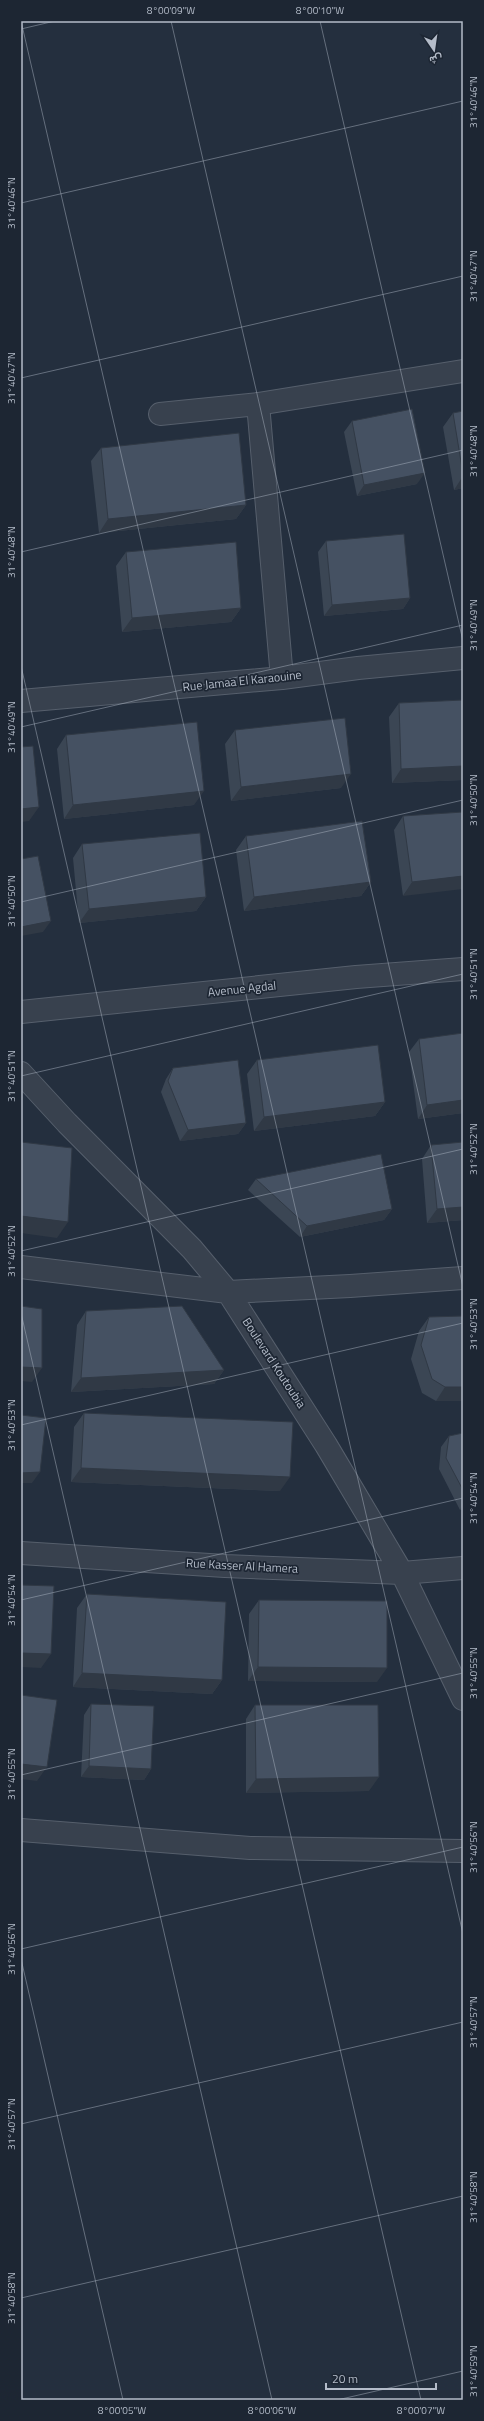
<svg xmlns="http://www.w3.org/2000/svg" width="484" height="2421" font-family="'Titillium Web',Vazirmatn,sans-serif">
	<style>
		.lines { fill: none; stroke-linecap: round; stroke-linejoin: round }
		.street-casing { stroke: #565f6c; stroke-width: 24 }
		.street { stroke: #38414e; stroke-width: 22 }
		.wall { fill: #3b4654 }
		.shaded-wall { fill: #303945 }
		.building { fill: #455162; stroke: #303945 }
		.ticks { fill: none; stroke: #b4bcc9; stroke-width: 1; stroke-opacity: 0.45 }
		.labels { text-anchor: middle; stroke-width: 3.5; stroke-linejoin: round; paint-order: stroke }
		.street-label { font-size: 12px; fill: #b4bcc9; stroke: #1d2633 }
		.neatline { fill: none; stroke: #b4bcc9; stroke-width: 1.5 }
		.ticks-label { font-size: 10px; text-anchor: middle; fill: #b4bcc9 }
	</style>
	<rect width="100%" height="100%" fill="#242f3e"/>
	<g class="lines">
		<defs>
			<path id="street" d="M258,404l24,274
				M160,414l98,-10 205,-33
				M21,701l261,-23 76,-10 105,-10
				M21,1012l335,-35 107,-8
				M21,1073l46,50 125,126 36,43 98,153 76,128 61,126
				M21,1267l207,25 122,-6 113,-8
				M21,1553l204,13 177,7 61,-5
				M21,1830l229,18 213,3"/>
		</defs>
		<use href="#street" class="street-casing"/>
		<use href="#street" class="street"/>
	</g>
	<path class="wall" d="M463,411v77l-9,2 -11,-63 10,-14z
		M352,421l65,63 -60,12 -13,-64z
		M101,448l145,57 -10,14 -137,14 -8,-72z
		M326,541l84,57 -7,11 -79,7 -6,-64z
		M126,552l115,56 -10,14 -109,10 -6,-66z
		M463,700v80l-71,3 -3,-66 10,-14z
		M235,730l106,58 -110,13 -6,-57z
		M66,735l128,70 -130,14 -7,-70z
		M463,812l-60,84 -9,-66 9,-14z
		M246,836l125,46 -10,14 -117,15 -8,-61z
		M82,844l124,53 -10,14 -117,12 -6,-65z
		M419,1039l44,74 -45,6 -9,-67z
		M257,1060l128,42 -10,14 -121,15 -7,-57z
		M173,1068l73,55 -8,11 -58,7 -19,-49 5,-13z
		M431,1145l32,75 -36,3 -5,-64z
		M256,1179l136,30 -8,11 -84,17 -52,-47z
		M86,1311l138,59 -10,14 -143,8 6,-67z
		M429,1317l34,84h-27l-14,-8 -11,-34 8,-28z
		M84,1413l196,78 -209,-9 3,-55z
		M463,1433v76l-3,1 -21,-41 2,-22 8,-11z
		M87,1594l135,86 -10,14 -139,-7 4,-79z
		M259,1600l118,82 -129,-1 1,-67z
		M91,1704l60,65 -7,11 -63,-3 3,-62z
		M255,1705l114,86 -123,2v-74z"/>
	<path class="shaded-wall" d="M425,473l-8,11 -60,12 7,-11z
		M463,476v12l-9,2z
		M246,505l-10,14 -137,14 9,-14z
		M410,598l-7,11 -79,7 8,-11z
		M241,608l-10,14 -109,10 10,-14z
		M463,766v14l-71,3 9,-14z
		M351,774l-10,14 -110,13 10,-14z
		M204,791l-10,14 -130,14 9,-14z
		M39,807l-10,14 -8,1v-13z
		M463,876v13l-60,7 9,-14z
		M371,882l-10,14 -117,15 10,-14z
		M206,897l-10,14 -117,12 10,-14z
		M51,921l-8,11 -22,4v-9z
		M463,1100v13l-45,6 9,-14z
		M385,1102l-10,14 -121,15 10,-14z
		M246,1123l-8,11 -58,7 8,-11z
		M463,1207v13l-36,3 10,-14z
		M392,1209l-8,11 -84,17 7,-11z
		M21,1216l47,6 -11,16 -36,-5z
		M21,1367l21,1 -10,14 -11,-1z
		M224,1370l-10,14 -143,8 10,-14z
		M445,1387h18v14h-27z
		M81,1468l209,9 -10,14 -209,-9z
		M40,1472l-8,11h-11v-10z
		M463,1505v4l-3,1z
		M21,1653l30,1 -10,14 -20,-1z
		M258,1667l129,1 -10,14 -129,-1z
		M82,1673l140,7 -10,14 -139,-7z
		M21,1764l26,3 -10,14 -16,-2z
		M89,1766l62,3 -7,11 -63,-3z
		M379,1777l-10,14 -123,2 10,-14z"/>
	<path class="building" d="M412,409l13,64 -61,12 -12,-64z
		M463,411v63l-10,-61z
		M239,433l7,72 -138,14 -7,-71z
		M404,534l6,64 -78,7 -6,-64z
		M236,542l5,66 -109,10 -6,-66z
		M463,700v66l-62,3 -2,-66z
		M345,718l6,56 -110,13 -6,-57z
		M197,722l7,69 -131,14 -7,-70z
		M33,746l6,61 -18,2v-62z
		M463,812v64l-51,6 -9,-66z
		M362,821l9,61 -117,15 -8,-61z
		M200,833l6,64 -117,12 -7,-65z
		M38,856l13,65 -30,6v-68z
		M463,1033v67l-36,5 -8,-66z
		M378,1045l7,57 -121,15 -7,-57z
		M238,1060l8,63 -58,7 -20,-49 5,-13z
		M21,1142l51,6 -4,74 -47,-6z
		M463,1142v65l-26,2 -6,-64z
		M381,1154l11,55 -85,17 -51,-47z
		M21,1306l21,3v59l-21,-1z
		M182,1306l42,64 -143,8 5,-67z
		M463,1316v71h-18l-13,-8 -11,-34 8,-28z
		M84,1413l209,9 -3,55 -209,-9z
		M21,1415l25,3 -6,54 -19,1z
		M463,1433v57l-17,-32 3,-22z
		M21,1585l33,1 -3,68 -30,-1z
		M87,1594l139,8 -4,78 -140,-7z
		M259,1600l128,1v67l-129,-1z
		M21,1695l36,5 -10,67 -26,-3z
		M91,1704l63,2 -3,63 -62,-3z
		M255,1705h123l1,72 -123,2z"/>
	<path class="ticks" d="M21,21l442,1913M171,21l292,1266M320,21l143,620M21,29l34,-8M21,203l442,-102M21,378l442,-102M21,552l442,-102M21,666l400,1734M21,727l442,-102M21,902l442,-102M21,1076l442,-102M21,1251l442,-102M21,1313l251,1087M21,1425l442,-102M21,1600l442,-102M21,1775l442,-102M21,1949l442,-102M21,1959l102,441M21,2124l442,-102M21,2298l442,-102M337,2400l126,-29"/>
	<g class="labels">
		<g class="street-label">
			<text transform="translate(242 681) rotate(-6)" y="4">Rue Jamaa El Karaouine</text>
			<text transform="translate(242 989) rotate(-6)" y="4">Avenue Agdal</text>
			<text transform="translate(274 1363) rotate(57)" y="4">Boulevard Koutoubia</text>
			<text transform="translate(242 1566) rotate(3)" y="4">Rue Kasser Al Hamera</text>
		</g>
	</g>
	<rect width="484" height="2421" fill="none" stroke="#1d2633" stroke-width="44"/>
	<g transform="translate(434 50) rotate(167)" stroke="#1d2633" stroke-width="3" paint-order="stroke">
	<path d="M0-3L7 15L0 10L-7 15Z" fill="#b4bcc9"/>
	<text y="-6" font-size="11" font-weight="bold" text-anchor="middle" fill="#b4bcc9">ش</text>
	</g>
	<path d="M326 2383v6h110v-6" fill="none" stroke="#b4bcc9" stroke-width="2"/>
	<text x="332" y="2383" font-size="12" fill="#b4bcc9" stroke="#1d2633" stroke-width="3" paint-order="stroke">20 m</text>
	<rect x="22" y="22" width="440" height="2377" class="neatline"/>
	<g class="ticks-label">
		<text x="171" y="14">8°00'09"W</text>
		<text x="320" y="14">8°00'10"W</text>
		<text transform="translate(473 102) rotate(-90)" y="4">31°40'46"N</text>
		<text transform="translate(11 203) rotate(-90)" y="4">31°40'46"N</text>
		<text transform="translate(473 276) rotate(-90)" y="4">31°40'47"N</text>
		<text transform="translate(11 378) rotate(-90)" y="4">31°40'47"N</text>
		<text transform="translate(473 451) rotate(-90)" y="4">31°40'48"N</text>
		<text transform="translate(11 552) rotate(-90)" y="4">31°40'48"N</text>
		<text transform="translate(473 625) rotate(-90)" y="4">31°40'49"N</text>
		<text transform="translate(11 727) rotate(-90)" y="4">31°40'49"N</text>
		<text transform="translate(473 800) rotate(-90)" y="4">31°40'50"N</text>
		<text transform="translate(11 901) rotate(-90)" y="4">31°40'50"N</text>
		<text transform="translate(473 974) rotate(-90)" y="4">31°40'51"N</text>
		<text transform="translate(11 1076) rotate(-90)" y="4">31°40'51"N</text>
		<text transform="translate(473 1149) rotate(-90)" y="4">31°40'52"N</text>
		<text transform="translate(11 1251) rotate(-90)" y="4">31°40'52"N</text>
		<text transform="translate(473 1324) rotate(-90)" y="4">31°40'53"N</text>
		<text transform="translate(11 1425) rotate(-90)" y="4">31°40'53"N</text>
		<text transform="translate(473 1498) rotate(-90)" y="4">31°40'54"N</text>
		<text transform="translate(11 1600) rotate(-90)" y="4">31°40'54"N</text>
		<text transform="translate(473 1673) rotate(-90)" y="4">31°40'55"N</text>
		<text transform="translate(11 1774) rotate(-90)" y="4">31°40'55"N</text>
		<text transform="translate(473 1847) rotate(-90)" y="4">31°40'56"N</text>
		<text transform="translate(11 1949) rotate(-90)" y="4">31°40'56"N</text>
		<text transform="translate(473 2022) rotate(-90)" y="4">31°40'57"N</text>
		<text transform="translate(11 2124) rotate(-90)" y="4">31°40'57"N</text>
		<text transform="translate(473 2197) rotate(-90)" y="4">31°40'58"N</text>
		<text transform="translate(11 2298) rotate(-90)" y="4">31°40'58"N</text>
		<text transform="translate(473 2371) rotate(-90)" y="4">31°40'59"N</text>
		<text x="122" y="2414">8°00'05"W</text>
		<text x="272" y="2414">8°00'06"W</text>
		<text x="421" y="2414">8°00'07"W</text>
	</g>
</svg>
